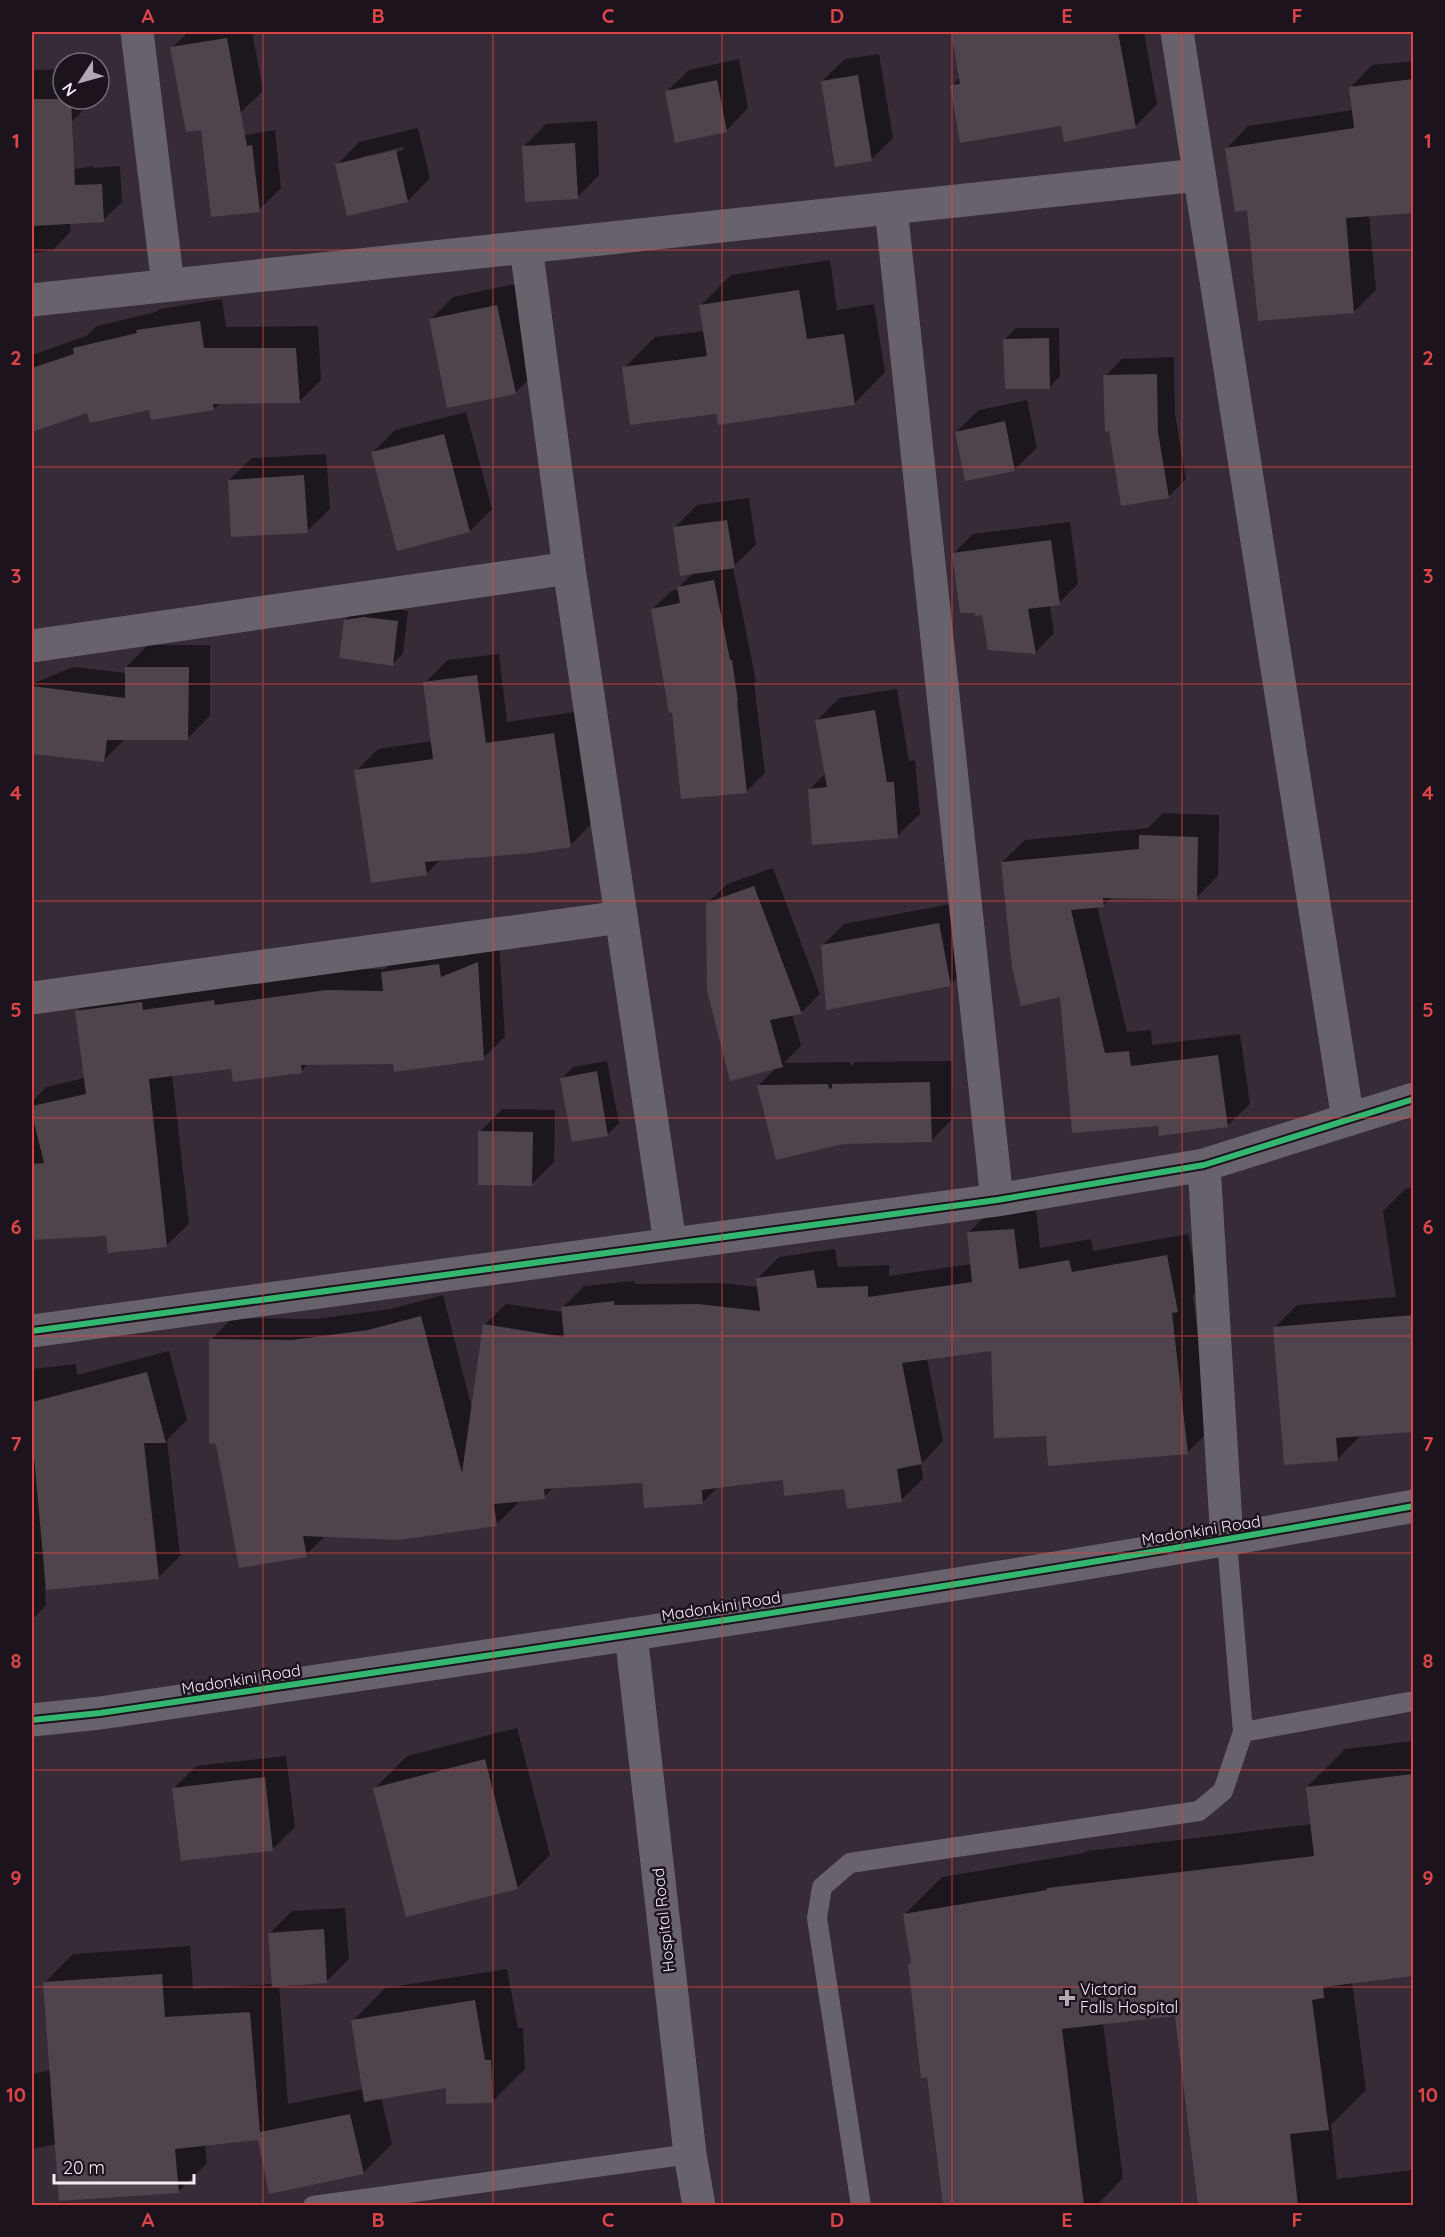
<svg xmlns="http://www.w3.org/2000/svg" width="1445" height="2237" font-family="Quicksand,sans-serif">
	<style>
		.shadow { fill: #0007; fill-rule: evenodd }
		.building { fill: #4f444c }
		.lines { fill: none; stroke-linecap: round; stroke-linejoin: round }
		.service { stroke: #68626c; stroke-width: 20 }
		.minor { stroke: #68626c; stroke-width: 33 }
		.cycleway-casing { stroke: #1c131c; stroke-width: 10 }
		.cycleway { stroke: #33b770; stroke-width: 6 }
		.grid { fill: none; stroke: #db4547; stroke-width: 1.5; stroke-opacity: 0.55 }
		.poi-dot { fill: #b3a7b3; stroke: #1c131c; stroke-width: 2 }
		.labels { text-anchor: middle; stroke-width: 5; stroke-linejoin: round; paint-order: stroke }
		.street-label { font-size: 16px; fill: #f7eaf7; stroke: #1c131c }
		.poi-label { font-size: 16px; fill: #f7eaf7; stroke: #1c131c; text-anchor: start }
		.neatline { fill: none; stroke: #db4547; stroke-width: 2 }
		.grid-label { font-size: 20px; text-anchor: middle; font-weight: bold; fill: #db4547 }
	</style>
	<rect width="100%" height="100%" fill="#362b36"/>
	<path class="shadow" d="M188,32h64l11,59 -23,22 -68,-65z
		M952,32h192l13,72 -22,23 -73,-3 -110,-38 8,-9z
		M879,54l14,84 -22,22 -49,-79 23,-22z
		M739,59l9,49 -22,23 -60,-39 23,-22z
		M1414,61v150l-45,4 7,75 -22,22 -105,-103 -23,-60 22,-23 105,-16 -3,-22 22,-23z
		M63,69v30h26v6l-18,17 -39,3v-55z
		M597,121l2,54 -22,23 -54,-51 23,-23z
		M418,128l12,50 -22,23 -71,-36 22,-23zM403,147l1,3 -43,10v-3z
		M275,130l6,58 -22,22 -31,-72z
		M93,166v2l27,-2 2,36 -19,18 -33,2 1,9 -18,19 -21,3v-77z
		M830,260l7,50 37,-6 11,68 -30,31 -137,10 -94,-45 31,-31 50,-6 -4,-26 30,-30z
		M519,283l18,88 -22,22 -85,-73 23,-23z
		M222,299l4,28 92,-1 3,54 -22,22 -79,1 -6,6 -126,2 -56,19v-75l54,-19 11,-10 59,-14 4,-3z
		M1016,328h43l1,48 -10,11 -45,-48z
		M1174,357l1,57 11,65 -18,18 -63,-121 17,-17z
		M1027,400l10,48 -23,22 -58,-38 23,-22z
		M466,412l26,97 -22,22 -97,-79 22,-22z
		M326,454l4,55 -23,22 -78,-51 23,-22z
		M749,498l7,47 -23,22 23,114 -2,2 11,90 -18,18 -74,-80 -20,-102 18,-18 8,-2v-2l15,-15 -19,-45 22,-22z
		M1070,522l8,62 -19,19 -9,2 4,28 -19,20 -52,-40 -30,-59 20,-20z
		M375,606l33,5 -5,43 -11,10 -47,-44 12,-11z
		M148,645h62v71l-22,22h-62l-22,22 -66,-7 -6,2v-71l41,-17 53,6v-6z
		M499,654l8,68 68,-10 17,111 -22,23 -129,13 -14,14 -71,-102 22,-22 54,-8 -7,-58 22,-23z
		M897,689l12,72 6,-1 5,54 -23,22 -87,-47 16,-16 -9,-53 22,-22z
		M1163,813l56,2 -1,61 -22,22 -84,-1 -9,8 -6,1 30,126 24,-2 1,15 88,-11 10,70 -23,22 -68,-2 -86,8 -11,-136 -60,-134 23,-22 123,-12z
		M773,868l47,126 -19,19 -9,1 9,32 -17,17 66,-1 1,4 4,-4 97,-1 1,57 -22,23 -172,-56 19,-19 -71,-162 20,-20z
		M961,902l11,61 -22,22 -128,-39 22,-22z
		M499,942l6,95 -22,21 -89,5h-85l-8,8 -68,-4 -61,8 17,149 -22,21 -58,6 -1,-17 -76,4v-136l14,-15 39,-9 -9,-66 22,-22 251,-21h36l19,-19 56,-7 2,14z
		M607,1061l12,62 -11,11 -46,-56 11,-11z
		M502,1109l53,1 -1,52 -22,22 -52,-52z
		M1414,1188v242l-55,5v2l-22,23 -62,-133 22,-22 99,-8 -13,-86 22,-22z
		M1036,1208l4,40 51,-9 2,12 95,-17 11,55 -6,6 16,136 -21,21 -139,12 -2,-30 -55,-85 -65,9 16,83 -22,23 2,15 -22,21 -55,-12 -62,-10 -66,9 -15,15 -60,-21 -89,6 -10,10 -26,3v3l-22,22 -170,10 -20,20 -95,-215 21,-22 83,1 76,-10 52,-14 29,114 12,-84 22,-21 57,8 -1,-4 22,-22 51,-5v3l85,-1 38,4 -1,-8 22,-22 56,-8 3,18 51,-2v11l82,-12 -3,-31 22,-22z
		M169,1351l18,69 -20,20 13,116 -22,22 -113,10 1,17 -14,15v-251l44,-5 1,11z
		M517,1728l33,127 -33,33 -142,-100 32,-32z
		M1414,1741v233l-62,8 14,108 -35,35 6,54 76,-9 1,36h-214l-24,-191 -73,8 20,155 -27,28h-152l-16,-130 -24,-161 38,-38 142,-24 3,-2 225,-27 -5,-37 38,-38z
		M286,1756l9,71 -22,22 -99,-61 22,-22z
		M345,1908l4,51 -22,22 -48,4 9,119 76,-15 -11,-68 32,-33 122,-19 11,59h5l2,41 -33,33 -45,-16 -66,11 11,47 -29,29 -104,-35 -54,6 2,19 -29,29 -122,-48 -24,5v-75l19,-4 -7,-87 29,-29 117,-8 3,43 80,-5 -3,-51 22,-22z"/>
	<path class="building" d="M951,32h167l18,96 -72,14 -3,-16 -101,17 -10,-58 10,-1z
		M227,38l20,108 5,-1 8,67 -49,5 -10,-87 -15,2 -16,-85z
		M858,75l14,86 -37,6 -14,-86z
		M1413,79v134l-67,5 8,95 -96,8 -11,-111 -12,2 -10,-64 129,-20 -5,-41z
		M717,80l10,52 -52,11 -10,-52z
		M32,99h39l4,86 27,-1 2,38 -72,4z
		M575,143l3,56 -53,3 -3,-56z
		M396,150l12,52 -61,14 -12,-52z
		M799,290l8,49 37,-5 11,71 -137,20 -2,-11 -86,11 -8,-58 85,-11 -8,-51z
		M497,305l19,89 -69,14 -18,-89z
		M200,321l4,27h92l4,55 -87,1 1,6 -63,10 -2,-10 -59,13 -3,-10 -55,19v-64l42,-14 -1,-6 64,-15 -1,-3z
		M1049,338l1,51h-45l-2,-50z
		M1157,374l1,58 11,66 -48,8 -12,-75 -4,1 -2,-57z
		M1005,421l10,50 -50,10 -10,-49z
		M444,434l26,98 -73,19 -26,-99z
		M304,475l4,58 -77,4 -3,-57z
		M727,520l8,48 -55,8 -7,-49z
		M1051,540l9,65 -32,4 8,45 -48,-4 -6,-35 -7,1v-3h-15l-8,-60z
		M714,580l16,80h2l6,41h-1l10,92 -66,6 -9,-87 -3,1 -18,-104 29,-6 -3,-16z
		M364,617l34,4 -5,45 -54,-8 5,-38z
		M125,667h64l-1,73h-81l-3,22 -72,-8v-68l93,12z
		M477,675l9,68 68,-10 17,114 -40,6 -106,9 2,13 -56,8 -17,-113 79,-11 -10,-77z
		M875,710l12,72h7l4,56 -86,7 -4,-56 19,-2 -12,-67z
		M1139,835l59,2 -1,63 -94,-2 1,9 -33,3 34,143 24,-2 2,15 87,-11 10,72 -69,9 -1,-10 -86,7 -12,-136 -39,9 -9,-39 -11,-105 138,-13z
		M754,886l48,128 -32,6 13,47 -53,14 -23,-90 -1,-88z
		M939,923l12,63 -125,24 -5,-65z
		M478,962l6,98 -90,12 -1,-8 -92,1 1,8 -69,9 -2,-13 -82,10 18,168 -59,6 -2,-17 -74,4v-76l12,-1 -12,-49v-8l54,-12 -11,-83 67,-9 1,8 71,-10 1,5 111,-15 57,1 -2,-19 58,-8 2,13z
		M597,1071l11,65 -36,6 -12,-64z
		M930,1082l2,60 -89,2 -67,16 -19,-75 71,-1 1,5 3,-1v-4z
		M478,1131l55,1 -1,54 -54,-1z
		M1014,1229l5,40 50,-9 3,12 95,-17 11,57 -6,1 16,141 -140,12 -2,-30 -52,2 -3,-87 -89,12 20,101 -25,5 5,33 -55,7 -3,-20 -60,7 -1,-16 -81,10 1,14 -59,4 -2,-25 -98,6 1,10 -51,5 3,22 -98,14 -96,-4 4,21 -68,11 -23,-124 -7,-1v-104l83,1 76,-10 53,-14 41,157 21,-149 81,13 -3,-30 53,-6v4l84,-1 62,7 -4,-33 58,-8 3,18 51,-2v11l104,-15 -5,-50z
		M1413,1315v117l-77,6 2,23 -54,4 -11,-138z
		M147,1372l19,71h-22l15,136 -113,11 -12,-133h-2v-55z
		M485,1759l33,130 -112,28 -33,-129z
		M1413,1774v202l-90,11 1,11 -12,2 17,130 -39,4 8,71h-100l-23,-189 -113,13 22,176h-141l-16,-128 -6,1 -13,-114 3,-1 -8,-49 144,-24v-2l267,-32 -8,-69z
		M265,1777l8,74 -92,10 -9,-73z
		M324,1929l3,54 -55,4 -4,-54z
		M162,1974l3,43 85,-5 10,120 90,-18 14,60 -95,20 -11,-54 -83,9 4,44 -120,8 -16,-219z
		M475,2000l10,60h6l2,43 -47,1v-16l-82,14 -13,-82z"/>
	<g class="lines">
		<path class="service" d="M1227,1541l16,191
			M313,2206l377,-52
			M861,2206l-44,-288 5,-31 28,-24 349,-52 24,-20 20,-59 171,-31"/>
		<path class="minor" d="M137,32l31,253
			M1177,32l171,1088
			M891,208l106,992
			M526,247l43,321 101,675
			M32,300l1166,-125
			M32,646l537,-78
			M32,998l589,-81
			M1204,1165l23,376
			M32,1331l965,-131 207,-35 210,-66
			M631,1634l59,520 9,52
			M32,1720l68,-7c438,-65 878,-127 1314,-207"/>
		<defs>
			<path id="cycleway" d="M32,1331l965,-131 207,-35 210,-66
				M32,1720l68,-7c438,-65 878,-127 1314,-207"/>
		</defs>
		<use href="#cycleway" class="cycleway-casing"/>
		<use href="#cycleway" class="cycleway"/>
	</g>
	<path class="grid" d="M263,32v2174M493,32v2174M722,32v2174M952,32v2174M1182,32v2174M32,250h1382M32,467h1382M32,684h1382M32,901h1382M32,1118h1382M32,1336h1382M32,1553h1382M32,1770h1382M32,1987h1382"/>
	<path class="poi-dot" d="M1064 1989h6v6h6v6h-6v6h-6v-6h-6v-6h6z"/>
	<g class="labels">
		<g class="street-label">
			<text transform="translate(1201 1530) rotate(-9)" y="6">Madonkini Road</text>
			<text transform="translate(721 1606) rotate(-9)" y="6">Madonkini Road</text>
			<text transform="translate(241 1679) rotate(-9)" y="6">Madonkini Road</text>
			<text transform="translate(663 1920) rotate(-96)" y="6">Hospital Road</text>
		</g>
		<g class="poi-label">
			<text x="1080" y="1995">Victoria<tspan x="1080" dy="18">Falls Hospital</tspan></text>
		</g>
	</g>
	<rect width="1445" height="2237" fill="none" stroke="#1c131c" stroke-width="66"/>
	<g transform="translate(81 81) rotate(234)"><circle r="28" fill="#1c131c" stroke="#746974" stroke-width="1.5"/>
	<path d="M0-4.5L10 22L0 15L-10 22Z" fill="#b3a7b3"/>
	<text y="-9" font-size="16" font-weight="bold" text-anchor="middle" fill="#f7eaf7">N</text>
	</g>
	<path d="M54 2174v9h140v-9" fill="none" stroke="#f7eaf7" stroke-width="3"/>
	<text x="63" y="2174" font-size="18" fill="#f7eaf7" stroke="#1c131c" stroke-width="4.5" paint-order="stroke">20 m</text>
	<rect x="33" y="33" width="1379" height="2171" class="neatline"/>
	<g class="grid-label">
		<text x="148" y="23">A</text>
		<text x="378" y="23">B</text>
		<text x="608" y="23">C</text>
		<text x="837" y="23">D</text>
		<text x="1067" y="23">E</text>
		<text x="1297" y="23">F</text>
		<text x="16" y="148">1</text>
		<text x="1428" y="148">1</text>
		<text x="16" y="365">2</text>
		<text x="1428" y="365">2</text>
		<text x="16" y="583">3</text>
		<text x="1428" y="583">3</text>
		<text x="16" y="800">4</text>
		<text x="1428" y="800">4</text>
		<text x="16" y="1017">5</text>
		<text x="1428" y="1017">5</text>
		<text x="16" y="1234">6</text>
		<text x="1428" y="1234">6</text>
		<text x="16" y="1451">7</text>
		<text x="1428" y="1451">7</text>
		<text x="16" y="1668">8</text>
		<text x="1428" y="1668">8</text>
		<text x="16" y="1885">9</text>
		<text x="1428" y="1885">9</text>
		<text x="16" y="2102">10</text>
		<text x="1428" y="2102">10</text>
		<text x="148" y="2227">A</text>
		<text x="378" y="2227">B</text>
		<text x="608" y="2227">C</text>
		<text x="837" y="2227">D</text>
		<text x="1067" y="2227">E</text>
		<text x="1297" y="2227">F</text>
	</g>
</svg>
